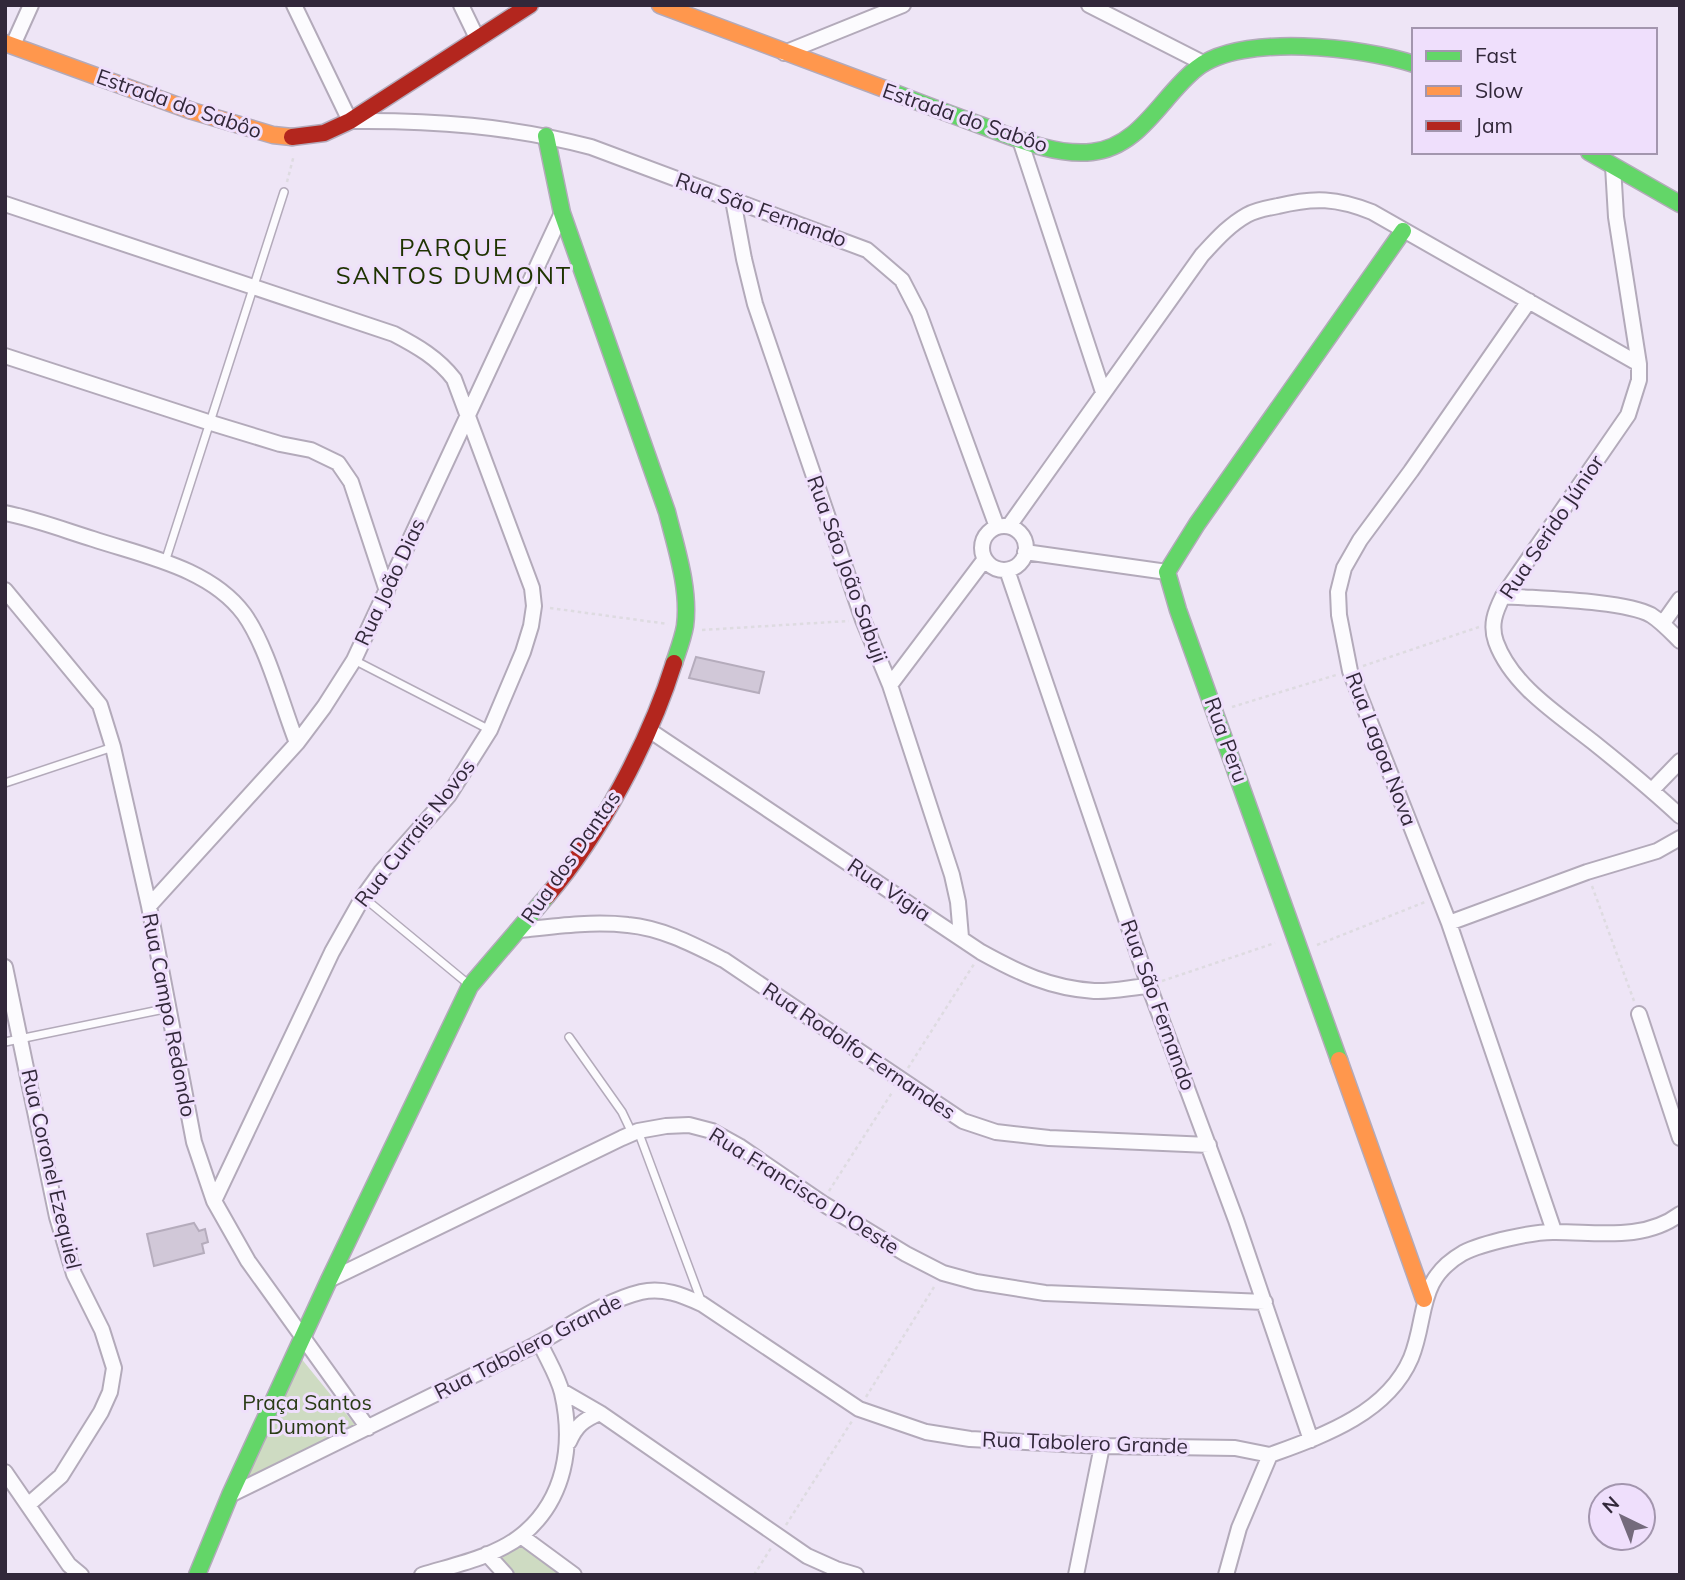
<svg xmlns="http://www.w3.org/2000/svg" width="1685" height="1580" font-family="Mulish,sans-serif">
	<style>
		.green { fill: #cedbc2 }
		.building { fill: #d1c8d8; stroke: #b5acbc; stroke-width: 2 }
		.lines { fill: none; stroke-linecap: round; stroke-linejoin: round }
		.lane-casing { stroke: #b3aaba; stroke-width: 10 }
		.street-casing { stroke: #b3aaba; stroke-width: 18 }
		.fast-casing { stroke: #b3aaba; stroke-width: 19 }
		.slow-casing { stroke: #b3aaba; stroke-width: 19 }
		.jam-casing { stroke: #b3aaba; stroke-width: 19 }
		.path { stroke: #dedbe1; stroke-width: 2.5; stroke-dasharray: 3.5 3.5; stroke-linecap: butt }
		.lane { stroke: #fcfbfe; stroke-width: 7 }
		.street { stroke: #fcfbfe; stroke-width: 14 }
		.fast { stroke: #63d668; stroke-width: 16 }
		.slow { stroke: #ff974d; stroke-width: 16 }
		.jam { stroke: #b3261e; stroke-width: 16 }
		.labels { text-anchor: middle; stroke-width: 6; stroke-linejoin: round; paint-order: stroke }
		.street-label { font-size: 21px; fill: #32283a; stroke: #efdffc }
		.park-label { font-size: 21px; fill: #2a3c16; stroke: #efdffc }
		.quarter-label { font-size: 24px; letter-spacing: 2px; fill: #1e3300; stroke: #efdffc }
	</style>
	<rect width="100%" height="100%" fill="#eee5f6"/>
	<path class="green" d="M300,1357l56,69 -116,58z
		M520,1544l41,31h-46l-19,-18z"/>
	<path class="building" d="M696,657l68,15 -5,21 -70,-15z
		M194,1223l5,8 6,-2 3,13 -6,2 2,9 -50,13 -7,-32z"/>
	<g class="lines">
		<defs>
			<path id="lane" d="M165,562l119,-370
				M354,660l136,70
				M5,783l108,-36
				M363,897l104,86
				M569,1037l53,75 10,21
				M5,1042l164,-34
				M638,1131l64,172"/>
			<path id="street" d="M294,5l56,116c84,-1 160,5 241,26l276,103 35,30 17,33 78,214
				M461,5l16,33
				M1089,5l114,58
				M13,45l18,-40
				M784,53l119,-48
				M1020,140l83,252
				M1613,166l3,51 23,147v16l-11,35 -125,181c-8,16 -13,29 -7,46 16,44 63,73 97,100 30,24 59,48 87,74
				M733,200l11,59 11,45 108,316 27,65 62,190 6,27 3,35
				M5,204l389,130c23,12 44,24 60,45l78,209 2,18 -3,20 -8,26 -33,78 -41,65 -68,77 -18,25 -31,55 -118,249
				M1529,301l-118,170 -51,69 -16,28 -6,24 1,23 11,56 99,252 105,308
				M5,356l203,66 72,22 31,6 27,13 13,19 36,109
				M5,513c30,6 59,17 88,26 51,17 117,29 151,75 23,32 38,91 53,129
				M1009,526l193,-271c14,-15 27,-30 45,-40 9,-5 20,-7 31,-9 36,-9 59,-8 94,6l267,152
				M982 548a22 22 0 1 1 44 0a22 22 0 1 1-44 0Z
				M1025,552l142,20
				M1007,570l142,416 87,234 75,220
				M5,590l95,115 13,42 36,159 45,236 20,59 34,60 120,167
				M1503,596c35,3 120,4 148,19 11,7 20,17 29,26
				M1663,623l17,-24
				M890,685l95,-126
				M649,730l332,222c38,21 69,36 113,39 18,1 38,-4 55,-5
				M1652,790l28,-29
				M149,906l148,-163 27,-36 30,-47 208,-447
				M1449,923l138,-51 70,-21 23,-13
				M520,930c36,-4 72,-9 108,-5 34,3 66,20 96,35l212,143 27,18 33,11 53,6 160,7
				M5,967l52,250 17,57 28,56 12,38 -4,24 -9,20 -40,64 -33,29
				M1639,1014l41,124
				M329,1280l293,-142 16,-7 28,-5 23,-1 23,6 27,15 83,57 84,51 37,19 33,9 69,11 220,9
				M562,1391l38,22 207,143 29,13 20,6
				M569,1442c7,-16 14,-22 31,-29
				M1270,1455c52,-19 117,-41 141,-97 17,-42 5,-78 52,-105 19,-10 72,-22 93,-21 42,0 88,9 124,-18
				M5,1472l64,93 12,10
				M230,1495c99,-49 198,-97 297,-146 37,-18 73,-47 114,-57 22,-5 41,3 61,12l157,105 67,23 44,7 132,7 133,2 35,7
				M521,1536l53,39
				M487,1554l19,21
				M422,1575c32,-10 73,-18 100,-40 43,-35 52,-90 40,-142 -4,-17 -15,-34 -22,-50
				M1076,1575l26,-129
				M1226,1575l13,-47 31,-73"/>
			<path id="fast" d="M890,91c30,12 60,23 90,34 35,13 74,31 112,27 49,-5 70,-57 105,-84 45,-35 166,-21 217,-4
				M546,136l16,77 105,299c9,36 23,77 18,114 -2,12 -7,25 -11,37
				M1589,152l91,52
				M1339,1060l-161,-450 -11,-38 30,-48 206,-293
				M197,1575l33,-80 99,-215 141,-294 77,-90"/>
			<path id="slow" d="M660,5l230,86
				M5,43l187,68 81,24 19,2
				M1339,1060l85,239"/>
			<path id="jam" d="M292,137l32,-4 26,-12 180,-116
				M547,896c53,-61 103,-156 127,-233"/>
		</defs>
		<use href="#lane" class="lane-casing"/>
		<use href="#street" class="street-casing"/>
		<use href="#fast" class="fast-casing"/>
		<use href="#slow" class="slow-casing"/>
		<use href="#jam" class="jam-casing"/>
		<path class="path" d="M287,182l7,-27
			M550,608l118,16
			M702,630l147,-9
			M1363,666l116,-39
			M1232,707l104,-32
			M1592,886l42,115
			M1317,945l108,-43
			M1162,981l113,-38
			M908,1068l66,-104
			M829,1191l64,-100
			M866,1397l68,-110
			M786,1525l66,-104
			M754,1575l17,-27"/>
		<use href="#lane" class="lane"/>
		<use href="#street" class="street"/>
		<use href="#fast" class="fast"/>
		<use href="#slow" class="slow"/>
		<use href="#jam" class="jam"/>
	</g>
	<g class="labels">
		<g class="street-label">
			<text transform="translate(179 104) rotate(19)" y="7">Estrada do Sabôo</text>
			<text transform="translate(965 118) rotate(19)" y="7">Estrada do Sabôo</text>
			<text transform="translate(761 210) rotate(20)" y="7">Rua São Fernando</text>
			<text transform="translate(1552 527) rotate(-56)" y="7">Rua Serido Júnior</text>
			<text transform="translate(847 569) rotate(70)" y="7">Rua São João Sabuji</text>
			<text transform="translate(390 582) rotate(-65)" y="7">Rua João Dias</text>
			<text transform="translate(1226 740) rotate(70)" y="7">Rua Peru</text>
			<text transform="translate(1381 749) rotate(69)" y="7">Rua Lagoa Nova</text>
			<text transform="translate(415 833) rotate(-52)" y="7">Rua Currais Novos</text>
			<text transform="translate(571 857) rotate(-55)" y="7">Rua dos Dantas</text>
			<text transform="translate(889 890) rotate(34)" y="7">Rua Vigia</text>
			<text transform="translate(1158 1005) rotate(70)" y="7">Rua São Fernando</text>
			<text transform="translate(169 1015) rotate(79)" y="7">Rua Campo Redondo</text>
			<text transform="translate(859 1051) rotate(34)" y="7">Rua Rodolfo Fernandes</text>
			<text transform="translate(51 1169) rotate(77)" y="7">Rua Coronel Ezequiel</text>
			<text transform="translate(804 1191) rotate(32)" y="7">Rua Francisco D'Oeste</text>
			<text transform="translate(528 1347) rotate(-27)" y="7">Rua Tabolero Grande</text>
			<text transform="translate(1085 1443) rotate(2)" y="7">Rua Tabolero Grande</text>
		</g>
		<g class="park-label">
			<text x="307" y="1410">Praça Santos<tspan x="307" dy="24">Dumont</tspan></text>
		</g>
		<g class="quarter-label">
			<text x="454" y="256">PARQUE<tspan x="454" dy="28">SANTOS DUMONT</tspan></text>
		</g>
	</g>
	<rect width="1685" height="1580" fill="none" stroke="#32283a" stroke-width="14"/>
	<rect x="1412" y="28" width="245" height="126" fill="#efdffc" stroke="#a396ae" stroke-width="2"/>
	<rect x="1426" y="51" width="35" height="10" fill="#63d668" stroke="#a396ae" stroke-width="2"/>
	<text x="1475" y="63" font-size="21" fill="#32283a">Fast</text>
	<rect x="1426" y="86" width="35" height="10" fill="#ff974d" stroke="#a396ae" stroke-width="2"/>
	<text x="1475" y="98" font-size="21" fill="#32283a">Slow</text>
	<rect x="1426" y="121" width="35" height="10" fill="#b3261e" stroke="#a396ae" stroke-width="2"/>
	<text x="1475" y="133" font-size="21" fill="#32283a">Jam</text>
	<g transform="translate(1622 1517) rotate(317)"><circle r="33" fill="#efdffc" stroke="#a396ae" stroke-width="2"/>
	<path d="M0-5L12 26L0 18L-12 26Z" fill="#746a7c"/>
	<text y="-10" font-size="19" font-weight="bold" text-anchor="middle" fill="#32283a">N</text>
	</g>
</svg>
